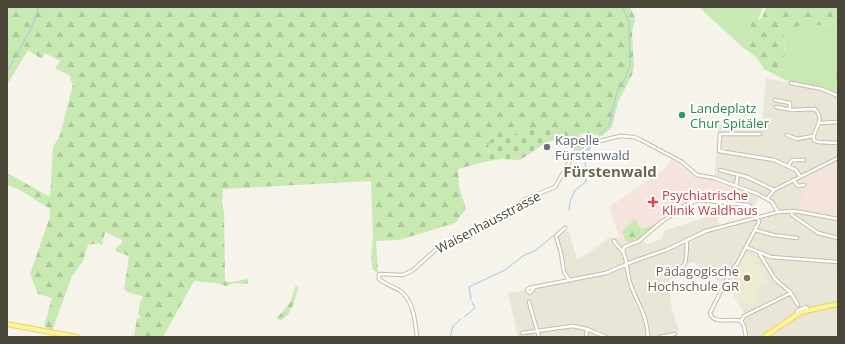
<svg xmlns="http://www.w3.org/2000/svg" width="845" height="344" font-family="'Open Sans',sans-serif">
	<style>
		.residential { fill: #e9e6d8 }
		.education { fill: #eeebd3 }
		.medical { fill: #f5e4dd }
		.green { fill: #c8e9b2 }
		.forest { fill: url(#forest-firs) }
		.cemetery { fill: url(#cemetery-stones) }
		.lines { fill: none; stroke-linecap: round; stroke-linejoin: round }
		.stream { stroke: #a6c7f1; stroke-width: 1 }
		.minor-casing { stroke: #c1bdac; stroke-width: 4.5 }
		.primary-casing { stroke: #e5d467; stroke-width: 6 }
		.minor { stroke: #fff; stroke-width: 2.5 }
		.primary { stroke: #fff299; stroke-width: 4 }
		.leisure-dot { fill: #2e9e5b; stroke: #fff; stroke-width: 1.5 }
		.worship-dot { fill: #6b7280; stroke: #fff; stroke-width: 1.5 }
		.health-dot { fill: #e0444e; stroke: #fff; stroke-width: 1.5 }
		.education-dot { fill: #8d6e63; stroke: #fff; stroke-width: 1.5 }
		.labels { text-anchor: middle; stroke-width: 4; stroke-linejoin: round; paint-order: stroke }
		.leisure-label { font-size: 13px; fill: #27864d; stroke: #fff; text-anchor: start }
		.worship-label { font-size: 13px; fill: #5b616d; stroke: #fff; text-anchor: start }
		.health-label { font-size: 13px; fill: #be3a42; stroke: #fff; text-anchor: start }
		.street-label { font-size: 13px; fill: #494537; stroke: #fff }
		.education-label { font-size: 13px; fill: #785e54; stroke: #fff; text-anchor: end }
		.quarter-label { font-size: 15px; font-weight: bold; fill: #6c654f; stroke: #fff }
	</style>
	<defs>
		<pattern id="forest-firs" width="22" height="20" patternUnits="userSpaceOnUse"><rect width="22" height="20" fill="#c8e9b2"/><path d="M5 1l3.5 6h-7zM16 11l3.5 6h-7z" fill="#adc99a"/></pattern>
		<pattern id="cemetery-stones" width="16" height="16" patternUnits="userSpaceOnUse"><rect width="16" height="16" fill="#c8e9b2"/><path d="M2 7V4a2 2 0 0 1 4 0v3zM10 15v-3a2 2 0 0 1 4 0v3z" fill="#adc99a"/></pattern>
	</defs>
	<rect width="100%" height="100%" fill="#f5f3ea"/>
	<path class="residential" d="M766,78l61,12 11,5v242h-93v-22l-19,-32 -6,-1 -27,-20 -9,4 -8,13 -7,2 2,24 8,26 -10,3v3h-151l-10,-44 58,-10 -8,-45 7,-6 4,-1 8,28 10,-5 21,-16 10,-1 5,8 16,-6 8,5 15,-5 2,-8 52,-17 4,13 59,-14v-6l-20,-10 -6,10 -11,-6 6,-10 -34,-12 5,-56 43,5z"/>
	<path class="education" d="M745,254h8l15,30 -11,3 -1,18 -17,-1 -13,-21z"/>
	<path class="medical" d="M671,159l25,17 18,3 34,12 -7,13 -50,-3 -34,23 -18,15 -17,6 -13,-38 56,-38z
		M838,161v56l-40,-8 7,-23 -8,1 -6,-4z"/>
	<path class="green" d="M699,7h58l-7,21 -10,17z
		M838,24v47l-3,5 3,7v12l-11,-5 -40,-9 2,-1 -11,-6 2,-4 5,-2 -1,-36 15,-6z"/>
	<path class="forest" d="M7,7h623l5,11 -3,16 2,32 -2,9 -14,27 -6,25 -10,9 -17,-3 -6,1 4,4 2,9 -10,6 -4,-9 -12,-1 -8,-15h-11l-51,12 -1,21 -30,8 1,18 7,22 -11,14 -56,17 -23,1 2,32 -5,-3 -2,-12 2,-20 -2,-57 -148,8 -1,13 2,10 1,69 6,1 18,-3 -2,5 -12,-1 -9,3 -9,-3 -23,-2 -31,56h-29l3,-19h4l-3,-4 3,-15 3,-2 -17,-5 -3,-3 5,-33 -12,-4 -2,-3 7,-6v-3l-17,-8 -3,14 -3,-3 -11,2 -5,16 -11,15 -20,55 -8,-5 8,-28 -14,-4 -8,-20 20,-57v-8l-30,-19 -13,-5v-12l43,24 3,-50 7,-12 13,-51 -2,-3 -1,-5 -15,-8 5,-7 -15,-8 -3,6 -14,-9 -21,35z
		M757,7h6l-5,12 1,1 3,-2 4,-11h72v17l-39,2 -15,6 1,37 -5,1 -2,4 11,5 -2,2 -23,-12 -7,-11 -17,-13 10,-17z
		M635,219l6,10 14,-4 -16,14 -10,4 -4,-3 -3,-9z
		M296,285l2,3c-3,11 -6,27 -17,32l-5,-1 14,-16z"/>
	<path class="cemetery" d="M540,128h11l6,11 -13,5 -24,16 -18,-1 -14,2 1,-21z"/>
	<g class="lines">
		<path class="stream" d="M7,72l24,-43 8,-22
			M599,135l10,-9 8,-34 6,-9 7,-17 -1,-44 -7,-15
			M594,141l4,-4
			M569,210l1,-8 5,-12 11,-8 -1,-23 6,-13
			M471,300l-2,-13 36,-17 18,-14 13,-6 17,-14
			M464,317l11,-9 -3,-6
			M450,337l3,-11 8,-7"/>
		<defs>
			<path id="minor" d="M838,74v4
				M791,83l31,6 16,7
				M775,100l15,3v7
				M776,107l16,3 23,-1c12,13 -4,21 -1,31l4,2 20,1
				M820,123l18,-1
				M760,134h-40l-1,17 55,9 22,10 4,6
				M787,135l10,4 16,-3
				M788,166l4,-6h12
				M720,170l27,7 27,13
				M793,180l5,6 6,-1
				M736,185l2,-11
				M767,199l7,-9 64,-32
				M791,211l1,4 26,18 20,5
				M565,228l-9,8 5,17 3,19 6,9
				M755,230l18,5 24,3
				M614,241c2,5 6,6 9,11 4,7 4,19 6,27 6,23 18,32 19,58
				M746,247l25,10 67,5
				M623,252l1,-5 15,-6 21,-18 28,-19 11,-4 49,5 8,6 3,11 -22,42 -6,7 -21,42c4,13 21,4 31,8l3,5 2,11
				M759,253l16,26 15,13 8,13
				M669,271c4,-1 11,-3 15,-6 2,-2 4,-22 2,-25
				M527,290l2,-2 77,-15 28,-12 32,-11 40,-19 72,-19 17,-1 43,8
				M527,290l3,3 4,-5
				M529,302l10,35
				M797,314v-3l9,-4 2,3
				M741,321l3,-5 47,-23
				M522,333l51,-7 14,3 19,8
				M417,337c-2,-16 -3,-37 -18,-47 -7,-4 -14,-6 -20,-11v-5l24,1 9,-4 29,-26 60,-28 25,-18 29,-12 15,-26 22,-18 28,-7 14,1 7,3 41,22 15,13 17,3 44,16 14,8 6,10
				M586,337l1,-8
				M660,337l15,-3"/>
			<path id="primary" d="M7,324l70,13
				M764,337l37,-25 37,-8"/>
		</defs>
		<use href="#minor" class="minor-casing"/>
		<use href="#primary" class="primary-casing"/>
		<use href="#minor" class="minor"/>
		<use href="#primary" class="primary"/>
	</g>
	<circle class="leisure-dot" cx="682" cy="115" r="4"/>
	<circle class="worship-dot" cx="547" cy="147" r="4"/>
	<path class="health-dot" d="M651 196h4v4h4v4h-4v4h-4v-4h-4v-4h4z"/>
	<circle class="education-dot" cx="747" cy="278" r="4"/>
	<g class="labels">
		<g class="leisure-label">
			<text x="690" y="113">Landeplatz<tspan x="690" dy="15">Chur Spitäler</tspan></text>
		</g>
		<g class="worship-label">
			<text x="555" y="145">Kapelle<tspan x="555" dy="15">Fürstenwald</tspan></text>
		</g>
		<g class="health-label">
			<text x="662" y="200">Psychiatrische<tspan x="662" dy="15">Klinik Waldhaus</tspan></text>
		</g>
		<g class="street-label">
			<text transform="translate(488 222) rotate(-28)" y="5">Waisenhausstrasse</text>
		</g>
		<g class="education-label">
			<text x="739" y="276">Pädagogische<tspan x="739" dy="15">Hochschule GR</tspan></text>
		</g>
		<g class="quarter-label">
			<text x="610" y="177">Fürstenwald</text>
		</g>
	</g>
	<rect width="845" height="344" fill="none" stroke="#494537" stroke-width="16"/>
</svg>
